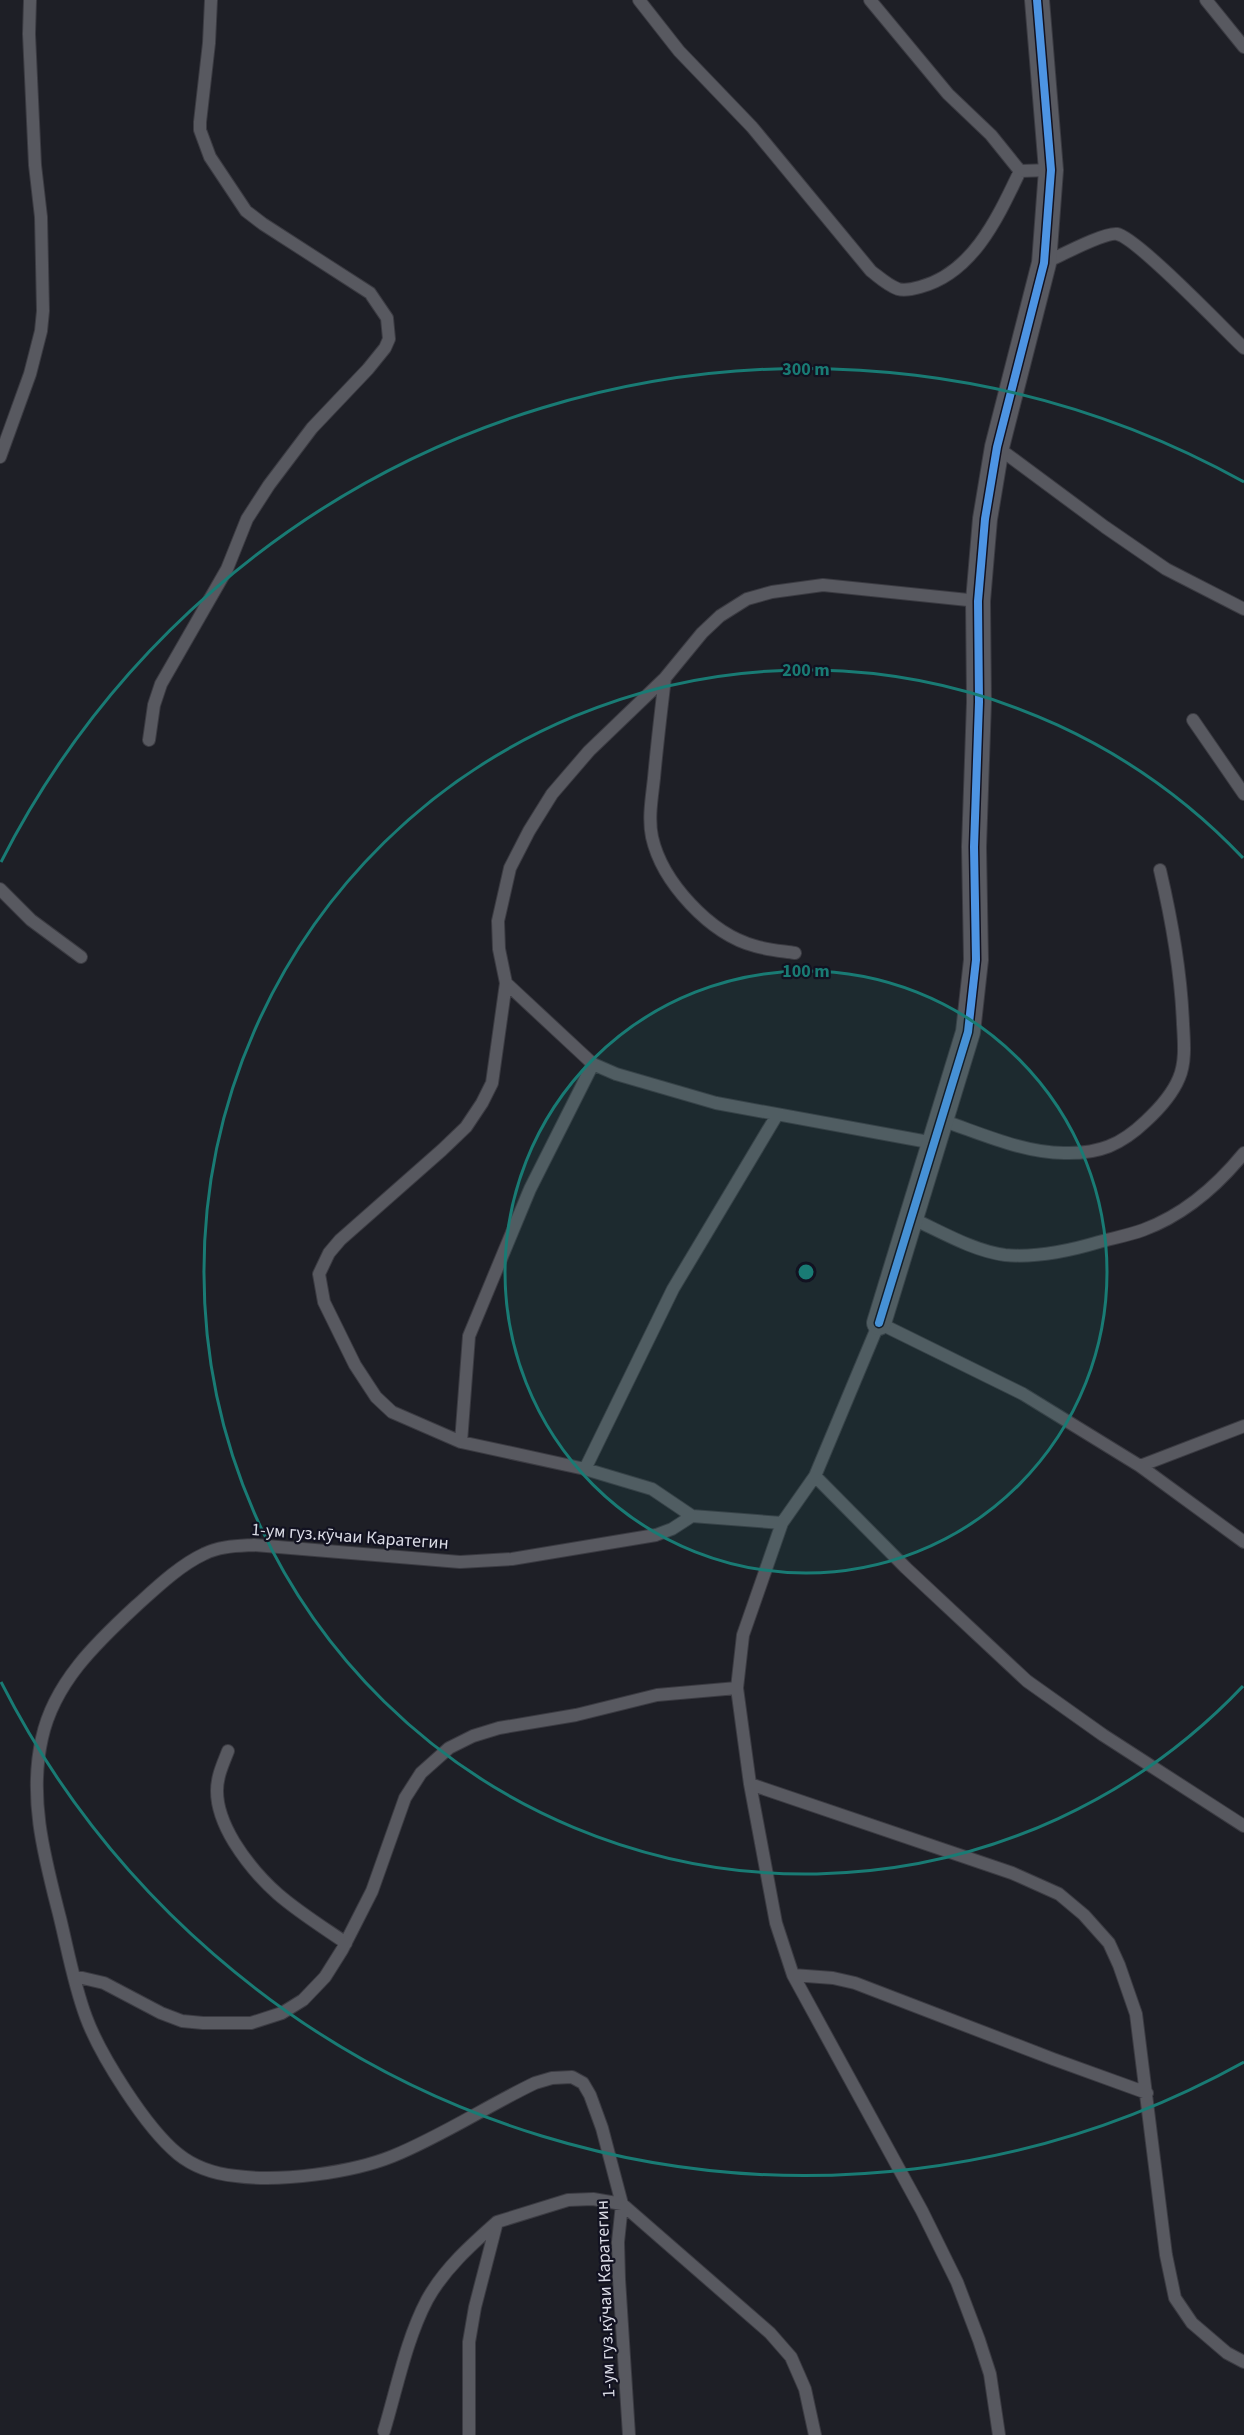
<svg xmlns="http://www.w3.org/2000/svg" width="1244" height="2435" font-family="'Source Sans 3',sans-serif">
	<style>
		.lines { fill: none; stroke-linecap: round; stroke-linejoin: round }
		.service-casing { stroke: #3b3b42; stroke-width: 14 }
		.minor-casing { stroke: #3b3b42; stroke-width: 26 }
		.service { stroke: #585960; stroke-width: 12 }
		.minor { stroke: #585960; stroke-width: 24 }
		.cycleway-casing { stroke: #121221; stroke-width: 11 }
		.cycleway { stroke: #4d94e3; stroke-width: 8 }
		.ring { fill: none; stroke: #197b74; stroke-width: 3 }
		.labels { text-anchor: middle; stroke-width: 4.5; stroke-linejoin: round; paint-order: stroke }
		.street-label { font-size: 18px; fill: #dbdce6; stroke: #121221 }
		.centre { fill: #197b74; stroke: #121221; stroke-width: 3 }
		.ring-label { font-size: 18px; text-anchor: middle; font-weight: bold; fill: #197b74; stroke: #121221; stroke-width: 4.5; stroke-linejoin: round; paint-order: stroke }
	</style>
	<rect width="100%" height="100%" fill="#1e1f26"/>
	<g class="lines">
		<defs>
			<path id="service" d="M639,0l40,51 73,76 119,144c8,6 16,14 27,18 7,2 15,0 22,-2 53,-14 78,-70 100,-116
				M870,0l78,94 43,41 29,36 31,-1
				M1206,0l38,47
				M1044,263c14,-6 60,-31 73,-29 19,3 107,95 127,114
				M997,447l108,80 61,42 78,40
				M0,457l30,-83 11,-43 2,-20 -2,-94 -6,-52 -6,-131 1,-34
				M665,678c-4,33 -8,67 -11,100 -2,19 -6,40 -2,59 10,45 58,97 103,109 13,4 27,5 40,7
				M1193,720l51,74
				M149,740l5,-35 7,-21 66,-115 20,-50 22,-34 43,-57 56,-59 17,-21 4,-9 -2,-21 -17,-25 -107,-69 -17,-13 -36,-54 -10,-27v-8l9,-79 2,-43
				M0,889l31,31 50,37
				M506,983l87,81 23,10 100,29 218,40
				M941,1120c39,13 82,33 123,33 35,1 57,-8 82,-32 14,-13 26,-26 33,-43 7,-16 5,-37 4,-54 -2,-52 -11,-103 -23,-154
				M911,1218c29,13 62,33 94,37 32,3 64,-4 94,-13 15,-4 30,-7 44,-12 41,-15 74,-44 101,-77
				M461,1442l8,-106 61,-147 63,-125
				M1140,1466l104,-40
				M585,1469l88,-180 104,-174
				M815,1476l91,92 121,113 76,54 141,91
				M692,1516l-40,-27 -67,-20 -124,-27 -69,-30 -16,-15 -21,-32 -31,-63 -5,-28 10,-21 11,-13 102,-90 24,-23 16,-24 10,-20 14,-100 -7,-34 -1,-28 12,-53 19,-37 23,-37 37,-43 76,-73 37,-45 18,-17 27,-17 25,-7 51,-7 155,16
				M228,1751c-5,13 -11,25 -11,40 0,18 8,36 17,51 31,50 65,69 112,101
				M750,1784l262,89 47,21 25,21 25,28 10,22 17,49 30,241 9,43 17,25 35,30 17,9
				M793,1975l40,3 22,5 198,76 94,34
				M74,1976l30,7 57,30 21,8 21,2h48l31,-10 21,-13 22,-23 17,-27 30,-59 33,-93 16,-25 28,-25 24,-12 26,-8 77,-13 81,-20 80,-7
				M384,2431c13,-43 22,-91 43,-131 17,-31 44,-55 70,-78
				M469,2435v-93l6,-35 22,-85 71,-22 25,-1 29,5 148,129 21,24 14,32 10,46
				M629,2435l-10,-156 -1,-37 4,-38 -20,-76 -12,-33 -7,-12 -11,-6 -20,1 -17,5c-48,23 -93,53 -142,73 -42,17 -113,26 -157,20 -20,-2 -42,-9 -58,-22 -32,-26 -78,-99 -92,-137 -12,-32 -18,-66 -26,-99 -15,-59 -32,-119 -18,-180 12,-55 54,-95 94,-132 20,-18 44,-41 68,-52 15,-8 34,-8 50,-9l206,17 52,-3 144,-24 16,-6 20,-13 90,7
				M999,2435l-9,-61 -11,-34 -22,-58 -35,-71 -129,-236 -17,-52 -26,-139 -13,-96 6,-53 39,-112 33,-47 64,-153 144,71 117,72 104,76"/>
			<path id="minor" d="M879,1323l89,-291 8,-72 -2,-113 5,-145 -1,-101 7,-82 12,-72 47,-184 7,-93 -14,-170"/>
		</defs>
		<use href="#service" class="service-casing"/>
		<use href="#minor" class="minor-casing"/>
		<use href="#service" class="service"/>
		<use href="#minor" class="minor"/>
		<defs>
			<path id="cycleway" d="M879,1323l89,-291 8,-72 -2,-113 5,-145 -1,-101 7,-82 12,-72 47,-184 7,-93 -14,-170"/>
		</defs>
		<use href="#cycleway" class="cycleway-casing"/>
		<use href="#cycleway" class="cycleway"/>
	</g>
	<circle cx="806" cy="1272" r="301" fill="#197b74" fill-opacity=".12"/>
	<g class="ring">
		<circle cx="806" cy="1272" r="301"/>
		<path d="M1243 1686A602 602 0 1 1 1243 858"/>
		<path d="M1244 2062A903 903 0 0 1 1 1682M1 862A903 903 0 0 1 1244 482"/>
	</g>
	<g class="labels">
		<g class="street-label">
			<text transform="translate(350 1536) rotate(4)" y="6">1-ум гуз.кӯчаи Каратегин</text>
			<text transform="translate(605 2299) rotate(-92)" y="6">1-ум гуз.кӯчаи Каратегин</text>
		</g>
	</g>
	<circle cx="806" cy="1272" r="9" class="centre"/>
	<g class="ring-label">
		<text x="806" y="375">300 m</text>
		<text x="806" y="676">200 m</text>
		<text x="806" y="977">100 m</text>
	</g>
</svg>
